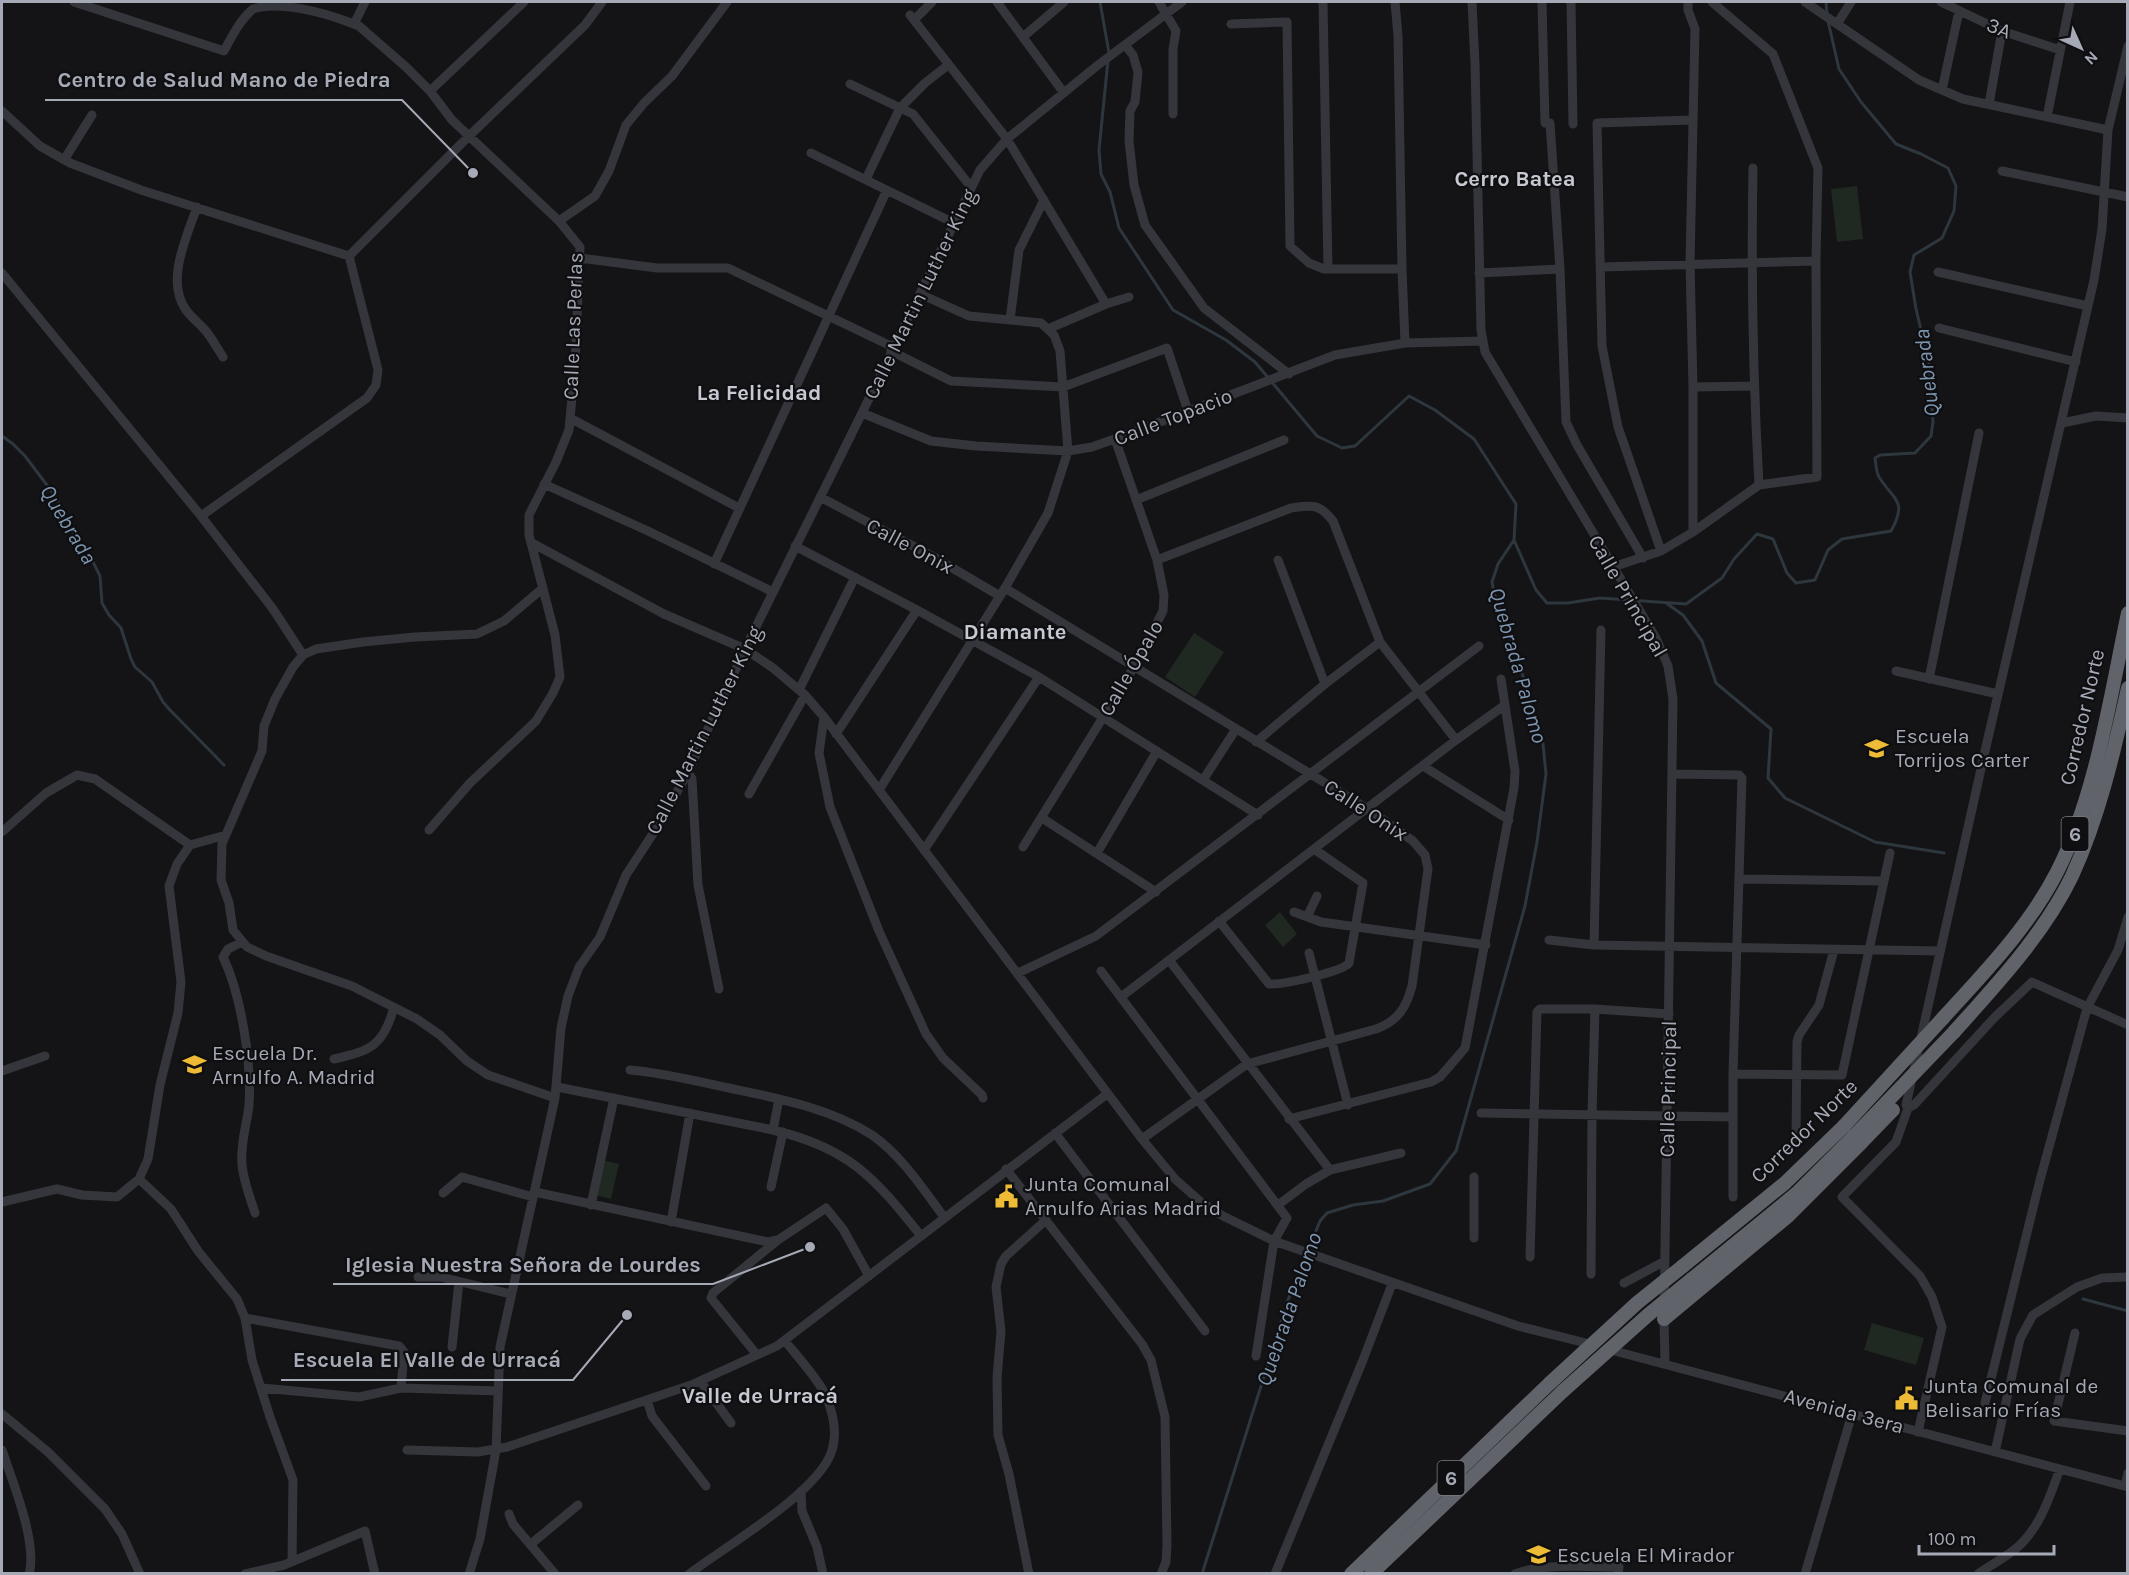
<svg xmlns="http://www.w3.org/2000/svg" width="2129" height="1575" font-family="Karla,sans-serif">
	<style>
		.green { fill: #202822 }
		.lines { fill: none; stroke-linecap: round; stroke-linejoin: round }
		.stream { stroke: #2e363e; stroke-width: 3 }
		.minor { stroke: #35363b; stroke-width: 9 }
		.highway { stroke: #61636b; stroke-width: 14 }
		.highway-bridge { stroke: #61636b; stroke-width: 14 }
		.labels { text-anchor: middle; stroke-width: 4.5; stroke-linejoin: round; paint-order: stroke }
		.shield { fill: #0f0f11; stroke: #797c84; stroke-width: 1.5 }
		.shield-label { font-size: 20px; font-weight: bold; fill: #a6aab6 }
		.street-label { font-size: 21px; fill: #a6aab6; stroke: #0f0f11 }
		.poi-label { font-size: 21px; fill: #a6aab6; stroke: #0f0f11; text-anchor: start }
		.neighbourhood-label { font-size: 22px; font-weight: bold; fill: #c7c9d2; stroke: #0f0f11 }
		.water-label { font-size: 22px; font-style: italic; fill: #7e95b0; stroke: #0f0f11 }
		.leader { fill: none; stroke: #a6aab6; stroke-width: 2 }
		.callout-dot { fill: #a6aab6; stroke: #0f0f11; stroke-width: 2 }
		.callout-label { font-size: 22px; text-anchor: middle; font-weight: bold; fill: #a6aab6; stroke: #0f0f11; stroke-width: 4.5; stroke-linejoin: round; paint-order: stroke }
	</style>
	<rect width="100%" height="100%" fill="#141416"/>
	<path class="green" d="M1857,186l6,53 -26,3 -6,-53z
		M1194,633l30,19 -29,45 -30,-20z
		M1280,912l17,22 -14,13 -18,-22z
		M602,1160l17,4 -8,35 -17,-4z
		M1872,1323l52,15 -8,27 -52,-15z"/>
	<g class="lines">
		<path class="stream" d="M1100,2l9,51
			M1826,2l1,13
			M1108,60l-9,90 2,24 9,18 9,36 54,82 53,30 29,22 62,74 25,12 13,-2 54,-50 26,14 39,29 42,65 -2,36 -16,24 -6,18 2,11 22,60 27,91 3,30 -9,68 -12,64 -69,245 -26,33 -47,17 -30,4 -26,8 -7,8 -32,79 -86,274
			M2,436l11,8 12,12 31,41 15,32 20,29 9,18 2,27 7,12 12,13 10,31 4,8 17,15 11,20 7,8 54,55
			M1514,540l22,50 11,13h21l32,-5 86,6 36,-26 12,-19 23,-25 16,5 14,34 9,10 19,-3 13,-30 14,-11 49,-8c17,-31 3,-30 -12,-54 -3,-5 -3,-13 -4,-19l5,-3 35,-2 16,-17 2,-14 -4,-59 -13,-54 -6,-37 4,-17 28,-17 12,-27 2,-25 -8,-18 -27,-14 -25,-10 -35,-42 -22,-33 -11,-48
			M1666,603l17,12 19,26 14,42 55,46 -3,49 17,20 90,44 69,11
			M2083,1299l45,12"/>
		<path class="minor" d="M74,2l150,49c8,-15 16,-31 29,-42 25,-9 73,4 98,14l8,3 47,41 24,24 22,29 107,101 21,26 -5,118 -6,65 -13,32 -27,53v20l26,100 5,42 -7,16 -17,28 -66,62 -41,47
			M997,2l67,91
			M1159,2l17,29 -3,18v65
			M1323,2l5,267
			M1395,2l3,34 4,233 3,74
			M1472,2l3,62 6,266 4,22 171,286 12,28 5,33 -9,620 1,44
			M1542,2l3,121
			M1571,2l2,122
			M1688,2v8l7,19 -5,235 3,123v145
			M1805,2l114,78 44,19 145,31
			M1941,2l61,29 58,19
			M910,15l97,124 99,165
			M914,20l18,-18
			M354,24l11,-22
			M1231,24l56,-2 3,224 19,17 15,6h78
			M1837,24l14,-22
			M1023,37l41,-35
			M1125,45l8,10 5,17 -3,30 -5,9 -1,30 5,44 11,40 59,83 85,66
			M850,84l63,30 58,73
			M1942,90l17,-79
			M430,91l94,-89
			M1989,104l13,-73
			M2,111l38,35 30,17 71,27 208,66
			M2047,117l23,-115
			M1550,123l10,146 6,153 11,23 66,113
			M811,153l143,70
			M64,160l28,-45
			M1753,168c-2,105 0,211 6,317
			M2002,171l126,26
			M866,179l34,-71 25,-25 23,-18
			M197,207c-10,29 -32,74 -11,103 5,7 13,13 19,20 7,8 12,18 18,27
			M559,221l36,-25 14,-25 17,-46 18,-22 28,-27 55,-74
			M349,256l120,-120 116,-111 17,-23
			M580,258l77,10h71l165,79
			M1601,267l215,-6
			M1938,272l150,34
			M2,273l199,243 72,93 30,46
			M1479,273l81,-4
			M1010,320l9,-70 25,-50
			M1939,328l137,34
			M1048,329l58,-25 23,-7
			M891,351l60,30 112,6 104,-39 21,63
			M1693,387l61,-1
			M862,413l69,28 45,5 92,5 24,-4 42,-15 201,-77 70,-12 78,-2
			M570,418l169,90
			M2062,423l34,-7 32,2
			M544,484l104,47 125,61
			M820,497l112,59 68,40
			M1136,500l148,-60
			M201,516l166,-118 9,-13 2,-15 -29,-114
			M532,543l132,71 81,35 28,19 32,27 19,22 318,422 33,40 26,23 22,14 51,25 244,85 76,19
			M795,546l122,64 122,67 219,138
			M1661,551l-43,-124 -16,-81 -5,-223 96,-3
			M1157,560l134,-52c21,-3 28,-5 42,13l47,121 -55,42 -69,58
			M1278,560l47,124
			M714,564l173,-374
			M1613,567l48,-16 32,-19 66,-47 58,-8 -1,-216 2,-93 -45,-114 -61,-52
			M543,588l-39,33 -27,13 -62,3 -52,5 -47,7 -13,6 -10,12 -18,32 -11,27 -2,25 -40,93 -1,36 8,23 4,27 14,17 19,9 86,30 65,33 23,16 27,26 21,14 67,23
			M1005,588l363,221 45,32 12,14 3,14 -16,117c-6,22 -14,35 -36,43l-129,35 -105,75
			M1380,642l76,98
			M1896,671l102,23
			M1929,679l50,-246
			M799,690l56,-113
			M824,717l-5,36 11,54 49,124 47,103 17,24 39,37 1,3
			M836,734l81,-124
			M1423,766l86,54
			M688,772l4,7 6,106 21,104
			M1673,774l66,1 3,3 -9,296v123
			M1203,780l33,-51
			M879,790l126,-202 43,-75 20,-62 -8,-100 -6,-16 -13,-12 -72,-7 -49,-22
			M749,794l56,-99
			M1042,818l114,74
			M2,832l44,-39 31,-18 18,4 95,66
			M1023,847l111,-180 29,-56 1,-16 -7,-35 -42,-121
			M924,850l115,-173
			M1097,853l60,-102
			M1739,879l145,2
			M1294,912l27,10 165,23
			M1307,917l10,-21
			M1219,921l50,63c13,1 73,-12 80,-21l14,-80 -49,-34
			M1549,940l45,5 346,6
			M242,942l-14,7 -5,8c18,37 29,107 26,148 -2,19 -9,39 -7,59 1,16 8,33 13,49
			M1594,945l7,-315
			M1309,953l39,152
			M1169,960l161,210
			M1101,971l186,247 -13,23 -18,115
			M1018,973l78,-37 383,-290
			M1121,997l335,-257 49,-35
			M334,1059c37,-8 50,-14 60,-52
			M630,1070c34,3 66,11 99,18 48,10 101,20 143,47 30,21 51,54 72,82
			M2,1071l43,-15
			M1733,1074l109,1 48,-222
			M557,1087l216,43c76,18 101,47 148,106
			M1908,1108l6,-3 81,-88 37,-35 96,43
			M1481,1113l252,4
			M1289,1119l142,-37 9,-5 25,-29 49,-260 1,-17 -14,-92
			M773,1130l6,-31
			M1055,1133l150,198
			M1796,1137l1,-95 2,-7 20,-30 15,-55
			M1006,1169l136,175 9,16 14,57 2,128 -1,17 -5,12
			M1474,1177v61
			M139,1179l32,30 27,42 39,48 8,19 7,42 18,57 23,63 -1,81
			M771,1187l12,-55
			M535,1192l233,50 8,-2
			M443,1193l19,-16 71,20
			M2,1202l55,-13 25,6 35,2 22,-18 9,-20 12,-74 18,-72 3,-31 -12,-96 8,-22 13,-19 36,-10
			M591,1205l23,-107
			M1278,1205l28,-21 24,-14 71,-17
			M671,1222l19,-109
			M1530,1257l7,-245 3,-3h55l74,5
			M1591,1274l1,-160 3,-105
			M418,1277h23l69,17
			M1624,1283l41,-22
			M245,1318l154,28 5,6 -3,36
			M2075,1333l-21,88 74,10
			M452,1347l7,-65
			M1607,1349l521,138
			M757,1355l-46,-57 2,-5 65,-53 48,-32 17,21 26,47
			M701,1382l30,41
			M262,1388l97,9 42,-9 97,3
			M647,1400l5,16 54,70
			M1985,1403l55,-223 47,-172 31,-58 10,-33
			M2,1414l46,38 57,57 17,25 18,40
			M1918,1432l24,-105 -10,-30 -12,-21 -78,-79 54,-55 12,-34 -2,-3 79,-354 109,-471 8,-51 6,-99 20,-84
			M2,1450c10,30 36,93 27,124
			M407,1450l71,2 29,-5 184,-62 86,-39 330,-252
			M1995,1452l25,-113 13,-24 44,-28 25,-9 26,-1
			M2125,1486l3,-13
			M801,1491l1,20 15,36 6,27
			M509,1514l4,10 42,50
			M531,1544l47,-39
			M245,1574l39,-9 81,-34 10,43
			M469,1574l11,-35 16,-89 4,-103 55,-249 6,-70 7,-32 11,-29 21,-30 26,-62 32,-49 30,-54 57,-123 117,-236 118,-243 27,-31 91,-74 84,-63
			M689,1574c37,-28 127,-80 142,-121 7,-19 3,-38 -5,-57 -7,-16 -29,-40 -41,-55
			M1029,1574l-20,-100 -11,-39 -1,-57 4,-47 -5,-44 5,-23 5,-8 40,-36
			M1275,1574l88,-214 29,-76
			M1515,1574c26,-11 75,-7 104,-7l-1,7
			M1805,1574l47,-160
			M1978,1574c14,-10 31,-18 43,-30 21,-21 29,-49 39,-75"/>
		<path class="highway" d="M1943,1018c41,-45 86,-91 114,-146 39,-77 53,-174 71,-259
			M1954,1032c43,-48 90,-98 118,-156 27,-59 42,-124 56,-188
			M1683,1266l102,-83 59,-57
			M1692,1279l105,-86 58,-58
			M1664,1319l124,-103 73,-73
			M1351,1574l199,-191
			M1371,1574l192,-183"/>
		<path class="highway-bridge" d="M1844,1126l99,-108
			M1855,1135l99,-103
			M1861,1143l32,-33
			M1550,1383l87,-80 46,-37
			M1563,1391l85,-76 44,-36"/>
	</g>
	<defs>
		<symbol id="school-bare" viewBox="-9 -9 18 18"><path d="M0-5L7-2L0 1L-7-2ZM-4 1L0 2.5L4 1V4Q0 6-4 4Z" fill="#edbb35" stroke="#0f0f11" stroke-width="2.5" paint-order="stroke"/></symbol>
		<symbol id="civic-bare" viewBox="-9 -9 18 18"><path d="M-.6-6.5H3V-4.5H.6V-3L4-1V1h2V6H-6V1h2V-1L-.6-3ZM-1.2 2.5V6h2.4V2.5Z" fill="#edbb35" stroke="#0f0f11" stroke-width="2.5" paint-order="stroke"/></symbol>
	</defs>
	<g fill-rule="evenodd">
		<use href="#school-bare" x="1860" y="732" width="33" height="33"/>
		<use href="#school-bare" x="178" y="1048" width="33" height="33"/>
		<use href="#civic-bare" x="990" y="1180" width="33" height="33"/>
		<use href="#civic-bare" x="1890" y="1382" width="33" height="33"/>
		<use href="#school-bare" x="1522" y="1538" width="33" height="33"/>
	</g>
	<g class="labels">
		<g class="shield">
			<rect x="2061.5" y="817" width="27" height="34" rx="4.5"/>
			<rect x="1437.5" y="1461" width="27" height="34" rx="4.5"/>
		</g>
		<g class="shield-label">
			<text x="2075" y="841">6</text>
			<text x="1451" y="1485">6</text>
		</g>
		<g class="street-label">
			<text transform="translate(1999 28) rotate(22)" y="7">3A</text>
			<text transform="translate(920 294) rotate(-64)" y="7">Calle Martin Luther King</text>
			<text transform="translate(573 326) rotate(-88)" y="7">Calle Las Perlas</text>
			<text transform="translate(1173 417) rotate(-21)" y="7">Calle Topacio</text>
			<text transform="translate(910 546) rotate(28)" y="7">Calle Onix</text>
			<text transform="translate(1628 596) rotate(60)" y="7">Calle Principal</text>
			<text transform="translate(1131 668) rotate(-60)" y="7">Calle Ópalo</text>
			<text transform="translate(2082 717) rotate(-77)" y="7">Corredor Norte</text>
			<text transform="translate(704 730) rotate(-63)" y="7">Calle Martin Luther King</text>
			<text transform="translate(1366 810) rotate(33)" y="7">Calle Onix</text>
			<text transform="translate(1668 1089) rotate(-89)" y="7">Calle Principal</text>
			<text transform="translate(1804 1131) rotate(-44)" y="7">Corredor Norte</text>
			<text transform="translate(1844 1411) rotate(15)" y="7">Avenida 3era</text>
		</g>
		<g class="poi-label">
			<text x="1895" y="743">Escuela<tspan x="1895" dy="24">Torrijos Carter</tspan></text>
			<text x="212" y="1060">Escuela Dr.<tspan x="212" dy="24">Arnulfo A. Madrid</tspan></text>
			<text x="1025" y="1191">Junta Comunal<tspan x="1025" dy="24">Arnulfo Arias Madrid</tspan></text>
			<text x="1925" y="1393">Junta Comunal de<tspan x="1925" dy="24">Belisario Frías</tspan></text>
			<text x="1557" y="1562">Escuela El Mirador</text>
		</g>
		<g class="neighbourhood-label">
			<text x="1515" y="186">Cerro Batea</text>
			<text x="759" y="400">La Felicidad</text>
			<text x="1015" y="639">Diamante</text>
			<text x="760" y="1403">Valle de Urracá</text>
		</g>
		<g class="water-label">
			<text transform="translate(1926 373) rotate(-97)" y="8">Quebrada</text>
			<text transform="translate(69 524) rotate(59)" y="8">Quebrada</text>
			<text transform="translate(1519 665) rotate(74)" y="8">Quebrada Palomo</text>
			<text transform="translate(1288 1309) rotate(-71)" y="8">Quebrada Palomo</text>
		</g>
	</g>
	<path class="leader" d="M473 173L402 100H45M810 1247L713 1284H333M627 1315L573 1380H281"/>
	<g class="callout-dot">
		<circle cx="473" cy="173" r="6"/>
		<circle cx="810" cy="1247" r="6"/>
		<circle cx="627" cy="1315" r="6"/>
	</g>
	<g class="callout-label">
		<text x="224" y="87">Centro de Salud Mano de Piedra</text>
		<text x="523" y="1272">Iglesia Nuestra Señora de Lourdes</text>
		<text x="427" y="1367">Escuela El Valle de Urracá</text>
	</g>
	<rect width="2129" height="1575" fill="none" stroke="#a6aab6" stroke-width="6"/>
	<g transform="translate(2081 48) rotate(135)" stroke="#0f0f11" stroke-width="4.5" paint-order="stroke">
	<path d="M0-4.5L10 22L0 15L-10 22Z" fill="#a6aab6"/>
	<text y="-9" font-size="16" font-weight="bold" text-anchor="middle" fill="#a6aab6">N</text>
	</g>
	<path d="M1919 1545v9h135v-9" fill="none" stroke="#a6aab6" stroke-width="3"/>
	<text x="1928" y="1545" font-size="18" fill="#a6aab6" stroke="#0f0f11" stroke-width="4.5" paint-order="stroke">100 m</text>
</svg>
